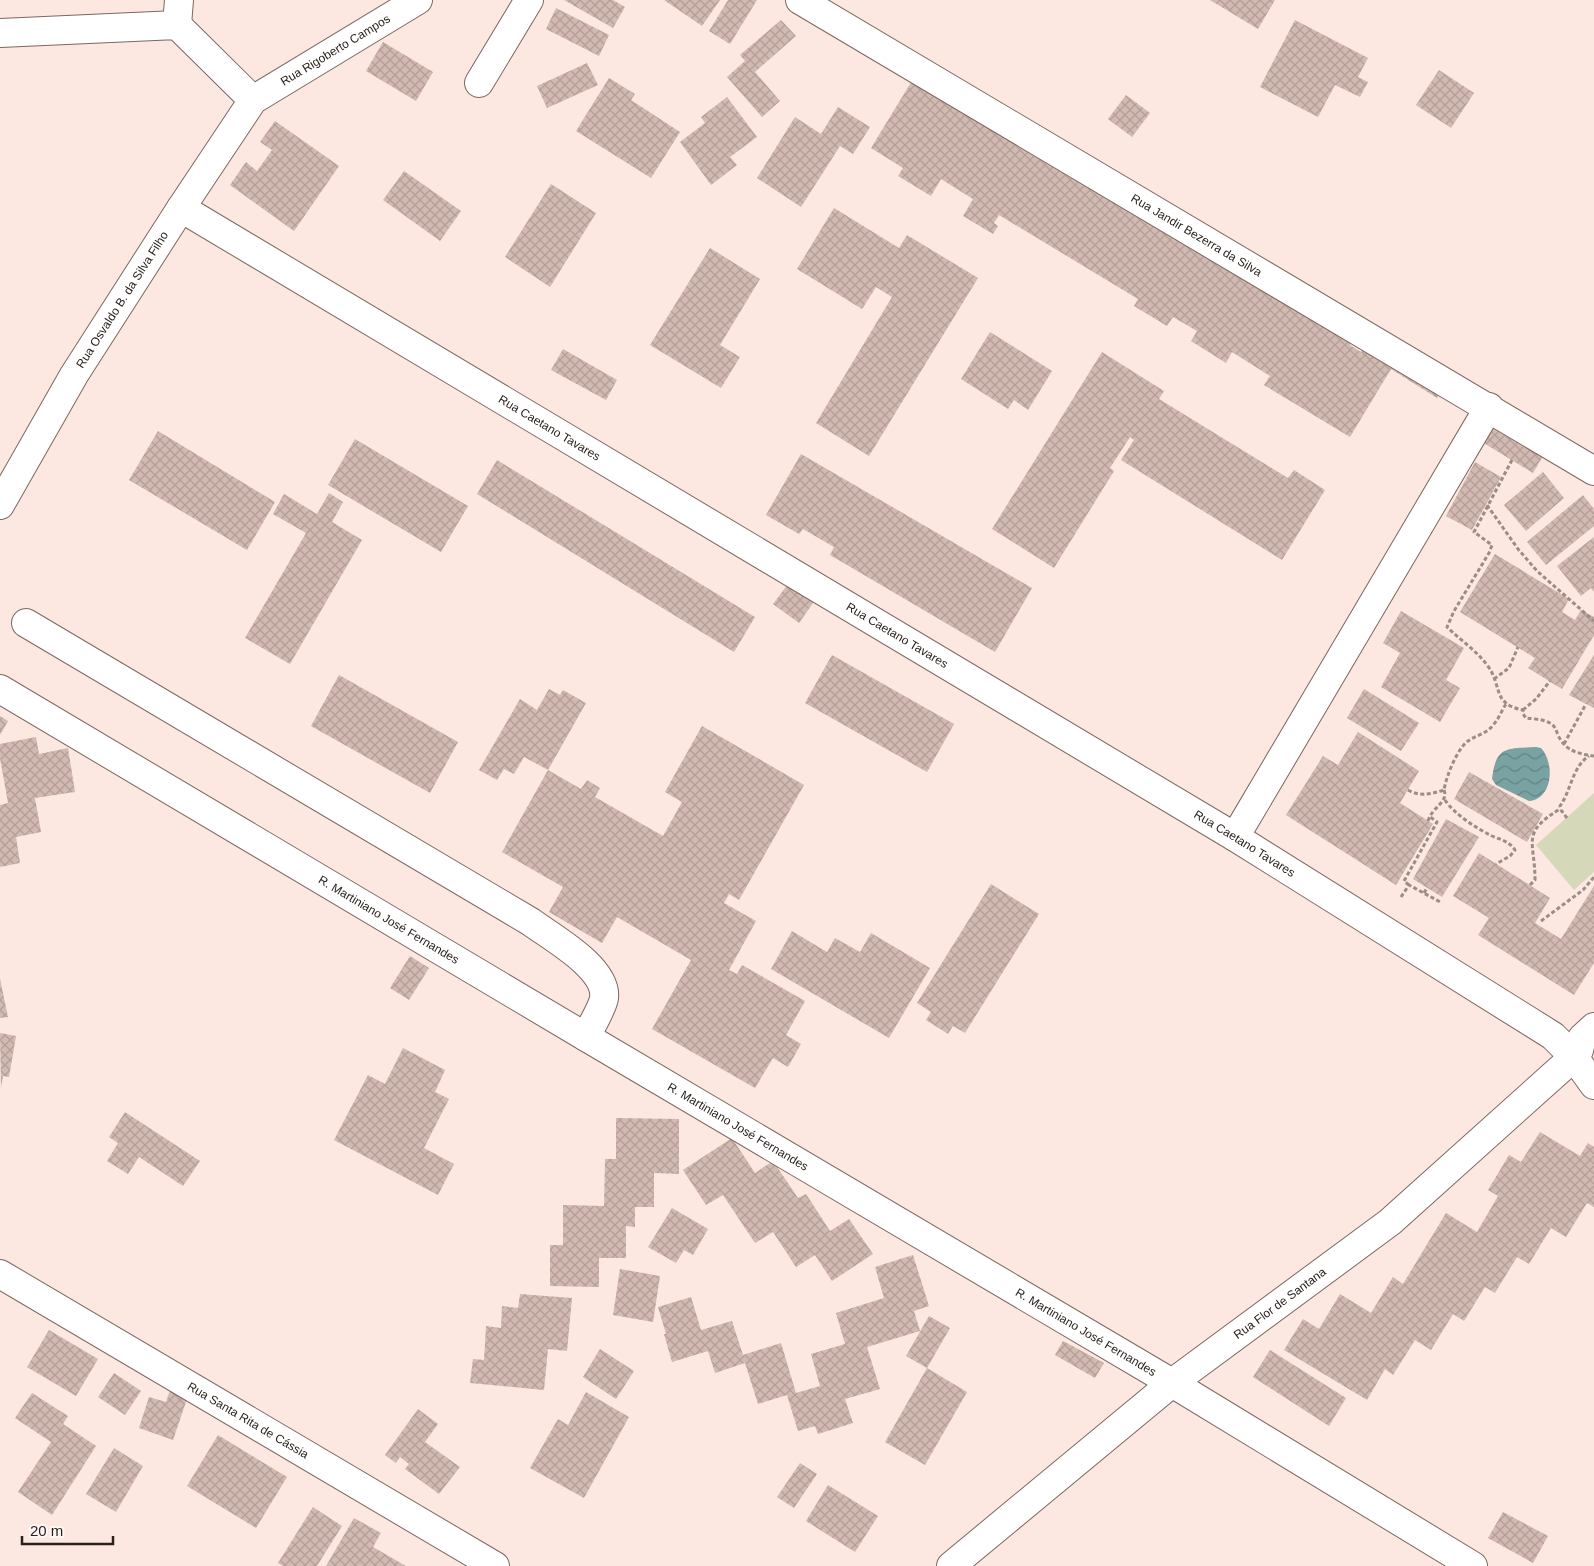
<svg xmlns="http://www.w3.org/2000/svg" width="1594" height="1566" font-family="Helvetica,sans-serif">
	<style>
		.pitch { fill: #d6d9b9 }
		.water { fill: url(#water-waves) }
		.building { fill: url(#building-cross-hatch) }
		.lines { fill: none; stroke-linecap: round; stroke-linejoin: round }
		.minor-casing { stroke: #7d6760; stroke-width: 30 }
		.path { stroke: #9b8c86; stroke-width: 3; stroke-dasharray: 4 2.5; stroke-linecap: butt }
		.minor { stroke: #fff; stroke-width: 28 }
		.labels { text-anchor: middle; stroke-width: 4.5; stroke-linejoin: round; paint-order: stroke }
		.street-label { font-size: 12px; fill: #2a211d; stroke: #fef8f7 }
	</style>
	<defs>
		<pattern id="water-waves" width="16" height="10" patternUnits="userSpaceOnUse" patternTransform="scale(1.25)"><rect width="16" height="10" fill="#79a2a3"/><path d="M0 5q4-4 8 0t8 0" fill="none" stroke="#638484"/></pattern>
		<pattern id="building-cross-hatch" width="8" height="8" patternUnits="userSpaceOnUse" patternTransform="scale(1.25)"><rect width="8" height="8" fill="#d2b9b1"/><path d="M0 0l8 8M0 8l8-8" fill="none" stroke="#b49f98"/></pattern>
	</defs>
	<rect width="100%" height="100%" fill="#fce8e0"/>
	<path class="pitch" d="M1594,793v79l-20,18 -38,-45z"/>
	<path class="water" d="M1536,747l5,1c14,15 12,51 -12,53l-33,-16 -4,-6c4,-34 15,-30 44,-32z"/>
	<path class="building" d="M564,0h49l12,7 -12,21z
		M664,0h56l-18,26z
		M728,0h29l-27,44 -21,-13z
		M1210,0h65l-17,29z
		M556,8l53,27 -10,21 -53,-27z
		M781,20l15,16 -41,36 25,29 -18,16 -35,-40 18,-16 -5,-6z
		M1295,20l73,38 -10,19 10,5 -8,15 -25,-12 -17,32 -58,-30z
		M383,42l50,30 -17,29 -50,-30z
		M587,63l11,22 -51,23 -10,-22z
		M1439,70l35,23 -23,35 -35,-23z
		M918,71l437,265 -5,9 11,7 6,-10 76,46 -6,10 -46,-29 -41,68 -86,-52 6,-9 -38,-24 -6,11 -35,-22 6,-10 -24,-14 -6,9 -33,-20 4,-7 -139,-84 -5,8 4,3 -5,8 -30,-18 10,-17 -32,-20 -10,17 -33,-20 5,-8 -32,-20z
		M609,78l26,16 -4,6 49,32 -29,46 -75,-47z
		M1126,95l24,18 -18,24 -24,-18z
		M727,97l30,40 -27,20 7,8 -26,20 -31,-43 25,-19 -4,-6z
		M838,107l32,20 -17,27 -13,-8 -39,61 -44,-29 38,-61 26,17z
		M275,121l64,45 -45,65 -64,-46 16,-23 11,9 15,-21 -12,-8z
		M404,171l57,40 -21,30 -57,-41z
		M551,184l45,29 -46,74 -45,-30z
		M834,208l65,40 8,-13 71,43 -109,178 -53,-33 76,-126 -16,-10 -14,22 -65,-40z
		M710,248l50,31 -40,66 20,12 -19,31 -71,-43z
		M990,332l62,39 -24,39 -14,-10 -6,9 -47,-30z
		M563,349l54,31 -11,20 -55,-30z
		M1102,352l62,39 -5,8 129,79 6,-8 31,20 -43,70 -161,-100 13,-20 -4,-3 -20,31 4,3 -60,97 -62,-39z
		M1491,425l52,31 -10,17 -51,-31z
		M158,431l117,71 -28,48 -118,-70z
		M355,439l113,67 -27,46 -113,-67z
		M801,454l231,134 -37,64 -165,-97 4,-8 -31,-18 -4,5 -33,-19z
		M497,460l258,157 -21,35 -257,-158z
		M1475,462l26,15 -29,53 -26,-14z
		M1543,472l21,26 -38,33 -22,-26z
		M329,493l14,9 -11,20 30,18 -72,124 -45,-26 61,-105 -33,-19 11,-20 33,20z
		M1583,495l11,14v17l-48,39 -19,-23z
		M1594,537v55l-3,-4 -10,8 -24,-30z
		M1495,554l74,45 -7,13 13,8 6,-10 13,7v18l-32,54 -34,-21 7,-10 -75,-46z
		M788,584l25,19 -14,20 -26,-19z
		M1401,611l63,37 -18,32 14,8 -20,34 -59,-35 19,-34 -17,-10z
		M832,655l122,69 -27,48 -122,-69z
		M1594,655v53l-25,-13z
		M339,675l119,67 -28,51 -119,-67z
		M549,689l11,6 3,-5 23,13 -38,67 33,19 6,-9 13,8 -5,9 68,39 19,-34 -17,-10 37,-66 102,59 -65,115 -10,-6 -5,9 32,18 -27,49 8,4 5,-9 63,36 -19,34 15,9 -13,23 -15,-9 -18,30 -103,-59 39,-69 -74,-43 -15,26 -53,-31 14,-25 -61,-35 46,-82 -24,-13 -10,17 -10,-5 -7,11 -18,-10 41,-71 17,11z
		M1364,689l55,34 -18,28 -54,-33z
		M0,716l8,5 -8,14z
		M1358,732l61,39 -19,32 33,21 -37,61 -110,-70 37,-59 15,9z
		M36,737l3,17 29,-6 7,44 -40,6 6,34 -25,5 4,26 -20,4v-62l8,-2 -8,-45v-14z
		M1469,772l74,42 -16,28 -73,-43z
		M1446,819l33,18 -37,60 -29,-18z
		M1479,853l71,45 -15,25 26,16 33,-53v77l-20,32 -96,-60 11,-17 -36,-22z
		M991,884l48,30 -74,119 -12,-7 -5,8 -22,-14 5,-8 -14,-9z
		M792,931l35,21 8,-14 25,14 11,-19 59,35 -41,70 -118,-69z
		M410,956l19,12 -20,32 -19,-12z
		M0,979l8,38 -8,1z
		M0,1033l16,3 -7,41 -6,-1 -2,12z
		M403,1048l42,22 -10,22 14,7 -25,49 30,16 -16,31 -104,-55 34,-65 17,9z
		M125,1112l75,49 -17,25 -44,-29 -11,17 -21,-13 11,-18 -9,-6z
		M616,1118l63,1v55l-25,-1v34h-19v20l-9,-1v32h-27v29l-49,-1v-41h13v-40l41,1 1,-47h11z
		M1540,1132l40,24 8,-13 6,4v60l-7,-4 -21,34 -15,-9 -22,36 -12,-7 -22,36 -10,-6 -21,34 -11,-7 -22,36 -16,-10 -22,35 -8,-6 -18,31 -83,-50 19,-31 16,10 21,-35 31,19 22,-36 10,7 43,-71 31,19 21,-36 -10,-6 21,-35 12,7z
		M732,1138l23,35 18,-12 25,37 8,-4 24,37 19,-12 24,35 -41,27 -17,-26 -19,12 -23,-35 -18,11 -32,-48 -17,10 -23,-35z
		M672,1208l36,21 -15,26 -9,-5 -8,13 -28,-16z
		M913,1255l16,51 -15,5 6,20 -53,16 13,42 -35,10 8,24 -35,11 -3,-8 -17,5 -11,-36 -29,9 -13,-41 -30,10 -7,-22 -36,11 -8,-28h2l-8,-27 33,-10 10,33 31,-9 11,34 38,-12 15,50 24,-7 -9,-32 34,-10 -9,-31 48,-15 -9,-31z
		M620,1269l40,7 -7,46 -40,-7z
		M520,1294l52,4 -5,53 -19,-2 -4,41 -74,-7 3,-24 11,1 2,-34 15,2 1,-22 16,2z
		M929,1316l21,12 -23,40 -21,-12z
		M49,1330l49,29 -22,37 -49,-29z
		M1063,1341l41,22 -9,15 -40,-23z
		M600,1349l34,22 -18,28 -33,-22z
		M1270,1350l76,48 -17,28 -76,-49z
		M927,1368l40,24 -42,73 -40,-23z
		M114,1373l27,18 -16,24 -27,-18z
		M170,1390l18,6 -15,44 -34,-12 10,-31 17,5z
		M586,1392l43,25 -45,81 -54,-30 28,-49 10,6z
		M32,1393l36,23 -5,8 33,22 -44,69 -34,-23 33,-50 -36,-24z
		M418,1409l20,15 -13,18 35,25 -21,27 -34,-25 4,-5 -9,-7 -4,6 -11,-8z
		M218,1435l69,42 -31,51 -69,-42z
		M114,1448l29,18 -27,46 -30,-18z
		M800,1463l17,11 -23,34 -17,-11z
		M828,1485l50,31 -23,36 -49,-31z
		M313,1507l29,19 -25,40h-34l-5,-3z
		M1503,1512l45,24 -15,27 -45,-25z
		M354,1518l27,15 -8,14 33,19h-80z"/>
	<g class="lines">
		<defs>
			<g id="minor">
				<path id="s1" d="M800,0l794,471"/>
				<path d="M177,25l2,-25"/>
				<path d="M0,33l177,-8 76,75"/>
				<path d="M479,83l50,-83"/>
				<path id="s2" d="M181,208l1054,629 318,199 21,21 20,28"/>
				<path id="s3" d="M0,505l74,-130 107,-167 72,-108 165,-100"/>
				<path d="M26,623l505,299c20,15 77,46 73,76 -1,9 -14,30 -18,39"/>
				<path id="s4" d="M0,689l586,348 586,346 301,183"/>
				<path d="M1235,837l254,-430"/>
				<path id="s5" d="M0,1274l495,292"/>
				<path id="s6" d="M951,1566l221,-183 218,-161 186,-167 3,-5 3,-12 12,-11"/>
			</g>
		</defs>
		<use href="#minor" class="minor-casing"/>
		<path class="path" d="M1512,460l-38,72 18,13 -3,8 -35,58 -7,16c13,13 29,23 40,38 16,20 4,39 36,45v4l3,4c7,1 17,1 24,5 5,3 6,7 8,12 7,16 21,19 36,21
			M1487,505l31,44 19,22 57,50
			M1494,679l15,-11 9,-21
			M1523,710l13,-11 14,-18
			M1564,744l22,-40
			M1408,790c12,7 23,4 36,0 2,-13 13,-41 24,-49 8,-6 19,-7 26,-17 5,-6 8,-14 12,-20
			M1445,800c9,14 31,28 47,36 9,4 17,5 23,14l-5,6 -14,8
			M1567,818l-6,-8 -1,-4c11,-15 12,-39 29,-50
			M1428,821c4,-14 21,-19 16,-31
			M1409,885l-5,-4 33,-59 -8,-6
			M1530,885l5,-5c0,-39 -15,-47 25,-71
			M1424,893l3,-5
			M1401,897l8,-12 33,18
			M1541,921l42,-31 11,-13"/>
		<use href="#minor" class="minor"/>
	</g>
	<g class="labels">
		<g class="street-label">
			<text dy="4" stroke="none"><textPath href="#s3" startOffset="574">Rua Rigoberto Campos</textPath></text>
			<text dy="4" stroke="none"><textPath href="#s1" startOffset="461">Rua Jandir Bezerra da Silva</textPath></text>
			<text dy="4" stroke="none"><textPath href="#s3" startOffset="239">Rua Osvaldo B. da Silva Filho</textPath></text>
			<text dy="4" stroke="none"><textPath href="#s2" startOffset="429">Rua Caetano Tavares</textPath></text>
			<text dy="4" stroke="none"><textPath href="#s2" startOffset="834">Rua Caetano Tavares</textPath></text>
			<text dy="4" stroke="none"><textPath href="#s2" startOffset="1239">Rua Caetano Tavares</textPath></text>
			<text dy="4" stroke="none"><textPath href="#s4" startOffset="452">R. Martiniano José Fernandes</textPath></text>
			<text dy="4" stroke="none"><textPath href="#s4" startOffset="858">R. Martiniano José Fernandes</textPath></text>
			<text dy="4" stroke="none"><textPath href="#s6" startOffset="421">Rua Flor de Santana</textPath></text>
			<text dy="4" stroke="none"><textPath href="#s4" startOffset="1262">R. Martiniano José Fernandes</textPath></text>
			<text dy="4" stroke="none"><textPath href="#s5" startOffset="288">Rua Santa Rita de Cássia</textPath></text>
		</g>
	</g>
	<path d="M22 1536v8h91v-8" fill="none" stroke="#2a211d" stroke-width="2.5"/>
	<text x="30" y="1536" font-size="15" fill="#2a211d" stroke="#fef8f7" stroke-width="4" paint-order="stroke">20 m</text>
</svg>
